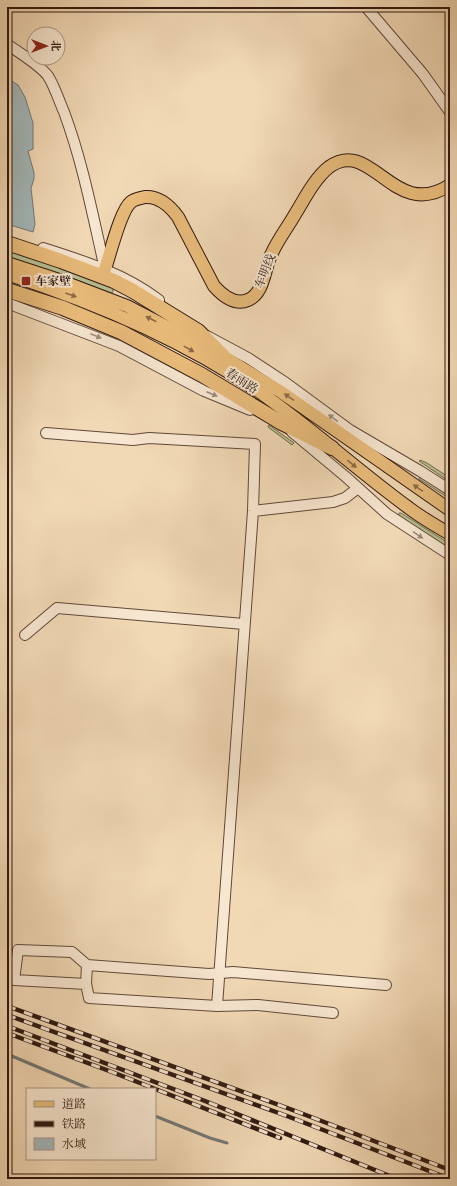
<svg xmlns="http://www.w3.org/2000/svg" width="457" height="1186" font-family="Cardo,'Noto Serif SC',serif">
	<style>
		.green { fill: #b7c091; stroke: #736c51 }
		.water { fill: #a2b7ba; stroke: #747876 }
		.lines { fill: none; stroke-linecap: round; stroke-linejoin: round }
		.stream { stroke: #747876; stroke-width: 3 }
		.minor-casing { stroke: #60493a; stroke-width: 12 }
		.major-casing { stroke: #2f1911; stroke-width: 14 }
		.highway-casing { stroke: #2f1911; stroke-width: 16 }
		.minor { stroke: #f7e6d0; stroke-width: 10 }
		.major { stroke: #e9bc7b; stroke-width: 12 }
		.highway { stroke: #e9bc7b; stroke-width: 14 }
		.rail-casing { stroke: #2f1911; stroke-width: 4.5 }
		.rail { stroke: #f7e6d0; stroke-width: 3; stroke-dasharray: 9; stroke-linecap: butt }
		.oneway { fill: #8c6a46 }
		.oneway2 { fill: #9d8a7a }
		.poi-dot { fill: #8f2418; stroke: #f7e6d0; stroke-width: 1.5 }
		.labels { text-anchor: middle; stroke-width: 4; stroke-linejoin: round; paint-order: stroke }
		.street-label { font-size: 12px; fill: #2f1911; stroke: #f7e6d0 }
		.poi-label { font-size: 12px; font-weight: bold; fill: #2f1911; stroke: #f7e6d0; text-anchor: start }
	</style>
	<rect width="100%" height="100%" fill="#f2d9b6"/>
	<filter id="stains"><feTurbulence type="fractalNoise" baseFrequency=".005" numOctaves="4"/><feColorMatrix values="0 0 0 0 .2 0 0 0 0 .09 0 0 0 0 .02 0 0 0 .5 -.17"/></filter>
	<radialGradient id="worn" r=".72"><stop offset=".6" stop-color="#630" stop-opacity="0"/><stop offset="1" stop-color="#630" stop-opacity=".3"/></radialGradient>
	<path class="green" d="M7,250l71,24 35,14v4l-2,1 -37,-14 -67,-22z
		M269,425l25,18 -2,2 -24,-18z
		M420,460l7,3 23,15v4l-31,-21z
		M420,475l30,19v5l-31,-20z
		M399,513h2l49,31v6l-52,-35z"/>
	<path class="water" d="M7,78l11,7 7,12 8,26v26l-5,2 6,22v6l-3,9 4,36 -2,8 -26,-8z"/>
	<g class="lines">
		<path class="stream" d="M7,1054l83,35
			M155,1116l55,22 17,5"/>
		<defs>
			<path id="minor" d="M366,7l57,67 27,38
				M7,44c11,8 33,21 41,32 7,11 11,25 16,36 19,51 29,105 41,157
				M43,248c41,13 82,26 116,52
				M7,303l112,43 85,45 46,19
				M207,336l41,22 38,25 64,47 70,41 30,19
				M292,432l54,45 41,37 63,41
				M46,433l87,7 16,-2 106,6 -2,67 -36,495 -128,-8 -3,-14 -72,-4 4,-30 54,2 15,13 -1,19
				M253,511l80,-9 12,-4 13,-10
				M25,635l32,-27 187,16
				M87,965l122,9 24,-2 153,13
				M217,1006l41,-1 75,8"/>
			<path id="major" d="M7,263l52,17 68,26 96,50 58,36 169,118
				M105,269c5,-14 15,-58 26,-67 3,-3 10,-4 14,-5 15,-1 25,9 33,20l36,69c8,9 20,20 34,14 17,-7 16,-33 24,-47 6,-13 15,-25 22,-37 10,-16 20,-37 35,-49 43,-31 64,55 121,18
				M7,274c93,30 182,68 261,124 49,35 93,75 141,110 13,10 27,18 41,26"/>
			<path id="highway" d="M7,243l54,18 53,20 19,10 65,40 25,25
				M7,290l56,18 58,24 81,43 78,47 52,26"/>
		</defs>
		<use href="#minor" class="minor-casing"/>
		<use href="#major" class="major-casing"/>
		<use href="#highway" class="highway-casing"/>
		<use href="#minor" class="minor"/>
		<use href="#major" class="major"/>
		<use href="#highway" class="highway"/>
		<defs>
			<path id="rail" d="M7,1006l283,103 160,61
				M7,1015l280,101 163,63
				M7,1026l198,75 192,78
				M7,1033l105,39 168,66"/>
		</defs>
		<use href="#rail" class="rail-casing"/>
		<use href="#rail" class="rail"/>
	</g>
	<defs><path id="oneway-solid" d="M-6-.8H1V-3.2L6.5 0L1 3.2V.8H-6Z"/></defs>
	<g class="oneway">
		<use href="#oneway-solid" transform="translate(71 295) rotate(20)"/>
		<use href="#oneway-solid" transform="translate(151 319) rotate(-153)"/>
		<use href="#oneway-solid" transform="translate(189 349) rotate(29)"/>
		<use href="#oneway-solid" transform="translate(289 397) rotate(-145)"/>
		<use href="#oneway-solid" transform="translate(352 464) rotate(39)"/>
		<use href="#oneway-solid" transform="translate(418 488) rotate(-145)"/>
	</g>
	<g class="oneway2">
		<use href="#oneway-solid" transform="translate(96 336) rotate(22)"/>
		<use href="#oneway-solid" transform="translate(212 394) rotate(23)"/>
		<use href="#oneway-solid" transform="translate(333 418) rotate(-144)"/>
		<use href="#oneway-solid" transform="translate(418 535) rotate(34)"/>
	</g>
	<rect class="poi-dot" x="21" y="276" width="10" height="10" rx="2"/>
	<g class="labels">
		<g class="street-label">
			<text transform="translate(265 271) rotate(-68)" y="4">车明线</text>
			<text transform="translate(242 381) rotate(33)" y="4">春雨路</text>
		</g>
		<g class="poi-label">
			<text x="35" y="285">车家壁</text>
		</g>
	</g>
	<rect width="457" height="1186" fill="none" stroke="#f2d9b6" stroke-width="24"/>
	<rect x="8" y="8" width="441" height="1170" fill="none" stroke="#2f1911" stroke-width="2"/>
	<rect x="12" y="12" width="433" height="1162" fill="none" stroke="#2f1911"/>
	<rect x="26" y="1088" width="130" height="72" fill="#f7e6d0" stroke="#a79484"/>
	<rect x="34" y="1101" width="20" height="6" fill="#e9bc7b" stroke="#a79484"/>
	<text x="62" y="1108" font-size="12" fill="#2f1911">道路</text>
	<rect x="34" y="1121" width="20" height="6" fill="#2f1911" stroke="#a79484"/>
	<text x="62" y="1128" font-size="12" fill="#2f1911">铁路</text>
	<rect x="34" y="1138" width="20" height="12" fill="#a2b7ba" stroke="#a79484"/>
	<text x="62" y="1148" font-size="12" fill="#2f1911">水域</text>
	<g transform="translate(46 46) rotate(90)"><circle r="19" fill="#f7e6d0" stroke="#a79484"/>
	<path d="M0-3L7 15L0 10L-7 15Z" fill="#8f2418"/>
	<text y="-6" font-size="11" font-weight="bold" text-anchor="middle" fill="#2f1911">北</text>
	</g>
	<rect width="100%" height="100%" filter="url(#stains)"/>
	<rect width="100%" height="100%" fill="url(#worn)"/>
</svg>
